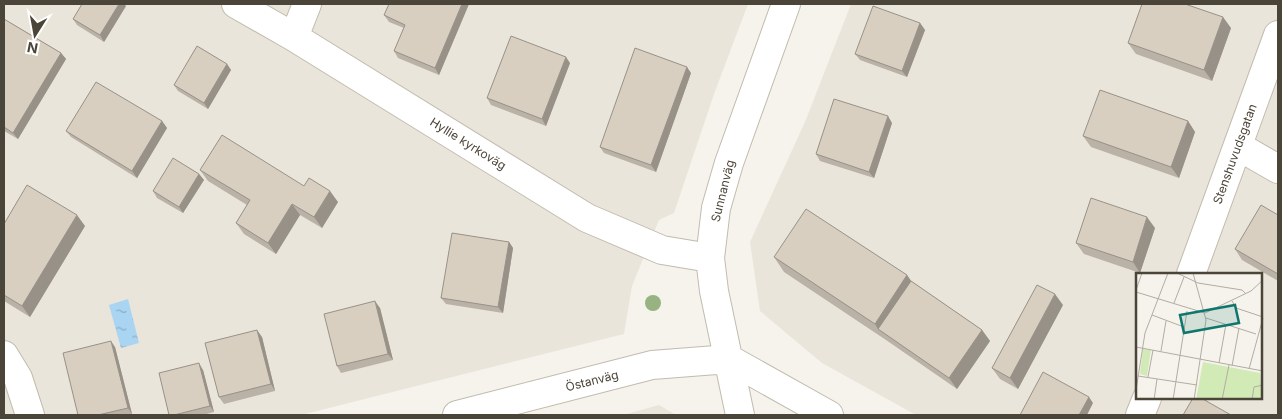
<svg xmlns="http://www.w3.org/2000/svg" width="1282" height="419" font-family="Inter,sans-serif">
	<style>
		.residential { fill: #eae5da; fill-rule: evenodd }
		.water { fill: url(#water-ripples) }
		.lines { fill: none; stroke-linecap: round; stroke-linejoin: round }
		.street-casing { stroke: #c2bbae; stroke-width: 30 }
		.street { stroke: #fff; stroke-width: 28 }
		.tree { fill: #97b381 }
		.wall { fill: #bab2a6 }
		.shaded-wall { fill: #979187 }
		.building { fill: #d8cfc1; stroke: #979187 }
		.labels { text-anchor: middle; stroke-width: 4; stroke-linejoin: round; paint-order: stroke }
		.street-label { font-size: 12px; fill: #4b4439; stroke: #fff }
		.inset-road { fill: none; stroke: #b2ada4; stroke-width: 1 }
		.view { fill: #0f766e; fill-opacity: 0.15; stroke: #0f766e; stroke-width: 2.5 }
		.inset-edge { fill: none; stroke: #4b4439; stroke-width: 2.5 }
	</style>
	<defs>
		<pattern id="water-ripples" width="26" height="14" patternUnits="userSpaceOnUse" patternTransform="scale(1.25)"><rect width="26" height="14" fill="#a9d4f2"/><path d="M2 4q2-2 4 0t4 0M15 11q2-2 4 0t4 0" fill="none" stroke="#8caec5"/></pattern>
	</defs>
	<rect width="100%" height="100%" fill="#f6f3ec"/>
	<path class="residential" d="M4,4h744l-34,90 -40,119 -15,7 -27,66 -8,48 -323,81h-297z
		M851,4h427v411h-362l-94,-52 -62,-52 -10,-69 55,-120zM1137,274h124v124h-124z
		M659,405l17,10h-53z"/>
	<path class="water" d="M128,299l11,44 -18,5 -12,-43z"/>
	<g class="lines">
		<defs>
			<path id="street" d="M236,4l58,33 293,181 75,32 48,8
				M294,37l13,-33
				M1238,146l40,23
				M1191,274l87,-239
				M4,355l14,23 12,37
				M729,359l100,56
				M457,415l195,-50 77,-6
				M740,415l-26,-124 -4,-33 6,-50 13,-45 57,-159
				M1140,415l7,-17"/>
		</defs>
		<use href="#street" class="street-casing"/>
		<use href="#street" class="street"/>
	</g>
	<circle class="tree" cx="653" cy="303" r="8"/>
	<path class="wall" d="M469,4l-30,71 -41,-17 -4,-7 10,-23 -15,-6 -5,-7z
		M126,6l-22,36 -27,-17 -4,-6z
		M4,19l57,34 5,6 -48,80 -14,-8z
		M920,23l5,7 -18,47 -47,-17 -5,-6z
		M1231,28l-19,53 -76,-27 -8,-11z
		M570,63l-24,63 -55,-21 -4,-7z
		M227,64l4,6 -23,39 -30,-18 -4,-6z
		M691,73l-35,99 -52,-19 -4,-6z
		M162,121l5,7 -30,50 -66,-41 -5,-6z
		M1188,121l7,11 -16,46 -88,-31 -8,-11z
		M892,123l-18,55 -54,-17 -4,-7z
		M200,170l104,16 34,16 -16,26 -22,-13 -24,39 -32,-20 -8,-11 11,-18 -39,-24z
		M199,174l5,6 -21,33 -26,-15 -4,-7z
		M1278,215v66l-36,-21 -7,-11z
		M4,224l81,2 -55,91 -26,-16z
		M1155,228l-15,45 -56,-19 -8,-11z
		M509,242l4,6 -10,65 -57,-9 -5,-6z
		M774,257l133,18 4,6 71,49 8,11 -33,48 -71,-49 -102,-68z
		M1063,305l-45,84 -18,-10 -8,-11z
		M380,308l13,52 -52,13 -4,-7z
		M262,337l13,54 -51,13 -5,-7z
		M115,347l17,67 -4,1h-50z
		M203,370l11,42 -11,3h-34z"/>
	<path class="shaded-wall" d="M119,4h5l2,2 -22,36 -4,-7z
		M462,4h7l-30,71 -4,-7z
		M1223,17l8,11 -19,53 -8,-11z
		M920,23l5,7 -18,47 -5,-6z
		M61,53l5,6 -48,80 -5,-6z
		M566,57l4,6 -24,63 -4,-7z
		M227,64l4,6 -23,39 -4,-6z
		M687,67l4,6 -35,99 -5,-7z
		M888,116l4,7 -18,55 -5,-6z
		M162,121l5,7 -30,50 -5,-7z
		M1188,121l7,11 -16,46 -8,-11z
		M199,174l5,6 -21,33 -4,-6z
		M330,191l8,11 -16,26 -8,-11z
		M292,204l8,11 -24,39 -8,-11z
		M77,215l8,11 -55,91 -8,-11z
		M1147,217l8,11 -15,45 -7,-11z
		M509,242l4,6 -10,65 -5,-6z
		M907,275l11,16 -40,38 -3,-5z
		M1055,294l8,11 -45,84 -8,-11z
		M375,301l5,7 13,52 -5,-6z
		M257,330l5,7 13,54 -4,-7z
		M982,330l8,11 -33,48 -8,-11z
		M111,341l4,6 17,67 -4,-6z
		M199,363l4,7 11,42 -4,-6z
		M1089,397l4,6 -6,12h-8z"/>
	<path class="building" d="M82,4h37l-19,31 -27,-16z
		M389,4h73l-27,64 -41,-17 11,-26 -21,-10z
		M1142,4h43l38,13 -19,53 -76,-27z
		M873,6l47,17 -18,48 -47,-17z
		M4,19l57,34 -48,80 -9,-6z
		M511,36l55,21 -24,62 -55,-21z
		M197,46l30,18 -23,39 -30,-18z
		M635,48l52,19 -36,98 -51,-18z
		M96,82l66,39 -30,50 -66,-40z
		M1100,90l88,31 -17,46 -88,-31z
		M834,99l54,17 -19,56 -53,-18z
		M222,135l82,51 5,-8 21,13 -16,26 -22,-13 -24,39 -32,-20 14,-23 -50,-30z
		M173,158l26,16 -20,33 -26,-16z
		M27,185l50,30 -55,91 -18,-11v-71z
		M1091,198l56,19 -14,45 -57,-19z
		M1261,205l17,10v59l-43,-25z
		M806,209l101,66 -32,49 -101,-67z
		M452,233l57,9 -11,65 -57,-9z
		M911,281l71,49 -33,48 -71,-49z
		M1037,285l18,9 -45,84 -18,-10z
		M375,301l13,53 -51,12 -13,-52z
		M257,330l14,54 -52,13 -14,-54z
		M111,341l17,67 -30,7h-20l-15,-62z
		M199,363l11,43 -36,9h-5l-10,-42z
		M1043,372l46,25 -10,18h-59z
		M1193,398h8l30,17h-48z"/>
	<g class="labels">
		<g class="street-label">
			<text transform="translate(468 144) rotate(32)" y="4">Hyllie kyrkoväg</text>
			<text transform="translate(1235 154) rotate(-70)" y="4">Stenshuvudsgatan</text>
			<text transform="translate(723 191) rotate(-76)" y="4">Sunnanväg</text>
			<text transform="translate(592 381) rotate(-14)" y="4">Östanväg</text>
		</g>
	</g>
	<g transform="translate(1136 273)">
		<rect width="126" height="126" fill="#f6f3ec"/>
		<path d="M7,76l8,1 -4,26 -7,-2z" fill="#d2eab5"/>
		<path d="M67,89l57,11 2,26 -66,1z" fill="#d2eab5"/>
		<path class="inset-road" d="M41,0l21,10 44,7 4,4M57,0l13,47 -12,80M0,17l6,-17M0,19l69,21M96,28l4,7 27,9M38,30l10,-26M69,40l46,-22 12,-11M16,42l32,12M70,45l50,16M0,74l127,24M25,78l5,-30M83,90l7,-39M96,93l7,-38M113,96l14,-51M2,103l59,9M12,104l5,-27M0,117l9,-57 23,-60M18,127l3,-21M37,127l14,-89M86,127l7,-35M116,127l2,-13 9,-2"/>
		<path class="view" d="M99,32l4,18 -55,10 -4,-18z"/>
		<rect width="126" height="126" class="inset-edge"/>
	</g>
	<rect width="1282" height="419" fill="none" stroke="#4b4439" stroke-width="10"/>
	<g transform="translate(35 35) rotate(191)" stroke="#ffffff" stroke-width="4" paint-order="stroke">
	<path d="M0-4L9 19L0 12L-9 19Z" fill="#4b4439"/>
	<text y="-8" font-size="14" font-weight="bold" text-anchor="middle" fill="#4b4439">N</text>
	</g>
</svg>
